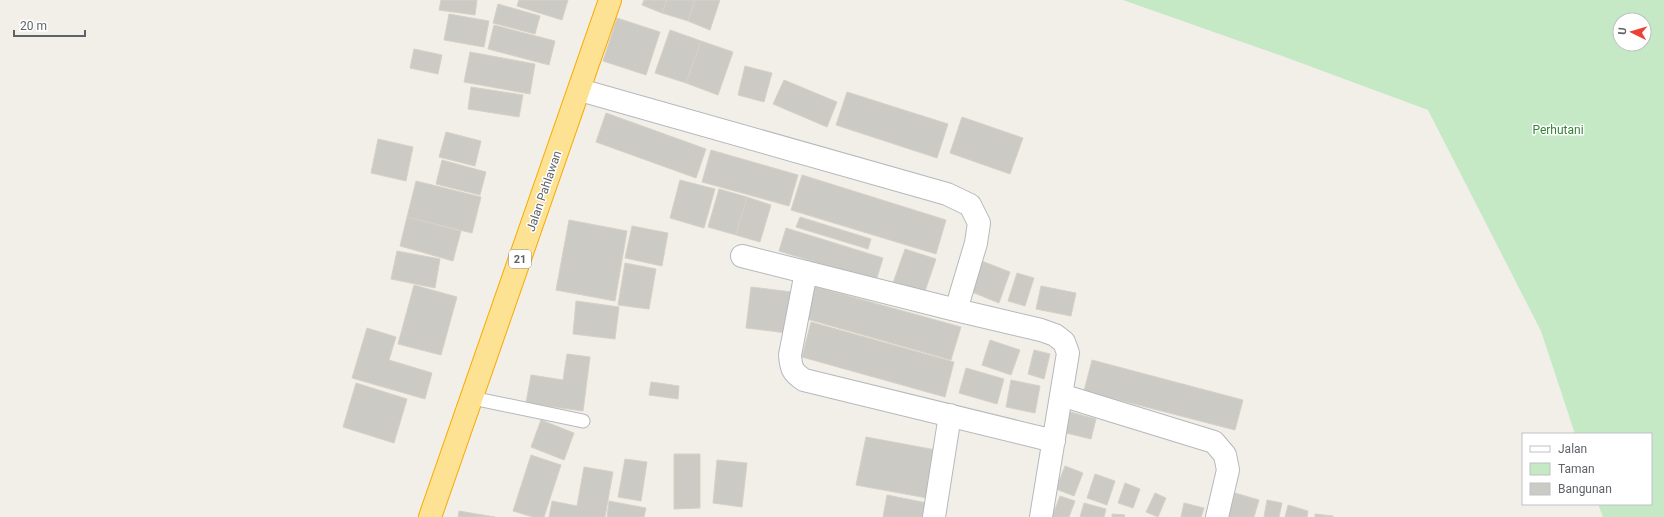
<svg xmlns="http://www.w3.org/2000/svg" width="1664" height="517" font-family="Roboto,sans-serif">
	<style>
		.green { fill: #c5e8c5; fill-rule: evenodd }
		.building { fill: #cccac5; stroke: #d6d1c6 }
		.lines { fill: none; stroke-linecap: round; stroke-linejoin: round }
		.lane-casing { stroke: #b5b8bc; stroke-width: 15 }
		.street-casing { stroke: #b5b8bc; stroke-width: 24 }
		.highway-casing { stroke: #f9ab00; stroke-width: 24 }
		.lane { stroke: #fff; stroke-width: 13 }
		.street { stroke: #fff; stroke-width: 22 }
		.highway { stroke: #fde293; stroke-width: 22 }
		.labels { text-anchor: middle; stroke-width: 3; stroke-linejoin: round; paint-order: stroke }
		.shield { fill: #fff; stroke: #8f9295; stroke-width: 1 }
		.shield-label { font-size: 11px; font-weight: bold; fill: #5f6368 }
		.park-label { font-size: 12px; fill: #348238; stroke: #fff }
		.street-label { font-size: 12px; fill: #5f6368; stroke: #fff }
	</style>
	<rect width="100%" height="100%" fill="#f1efe8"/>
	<path class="green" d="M1123,0h541v517h-61l-5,-13h53v-70h-76l-34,-103 -113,-221 -143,-53zM1620,20h24v24h-24z"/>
	<path class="building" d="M441,0h36l-2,15 -36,-5z
		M519,0h49l-6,20 -45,-14z
		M644,0h23l-5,13 -20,-8z
		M667,0h28l-7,21 -26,-8z
		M695,0h25l-10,30 -22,-9z
		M498,4l42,12 -5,18 -42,-11z
		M449,14l40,7 -5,26 -40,-7z
		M617,18l43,14 -14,43 -43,-14z
		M494,25l61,16 -6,24 -61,-16z
		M670,30l31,11 -15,42 -31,-10z
		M701,41l32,11 -15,43 -32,-12z
		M414,49l28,6 -4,19 -28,-6z
		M470,52l65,12 -5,30 -66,-12z
		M745,66l27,7 -8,29 -26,-7z
		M784,80l53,22 -10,25 -54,-23z
		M471,87l52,8 -4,22 -51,-8z
		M847,92l101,32 -11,34 -101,-33z
		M606,113l100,36 -10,29 -100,-36z
		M962,117l61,21 -13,36 -60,-21z
		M446,132l35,9 -6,25 -36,-9z
		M378,139l35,8 -7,34 -35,-8z
		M711,150l87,25 -9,31 -87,-24z
		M442,160l44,12 -6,23 -44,-11z
		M802,175l144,45 -10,34 -145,-44z
		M680,180l35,9 -11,39 -34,-10z
		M416,181l65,16 -9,36 -65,-16z
		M719,189l28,8 -11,38 -28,-8z
		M747,197l24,8 -11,37 -24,-7z
		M407,217l54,14 -8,30 -53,-15z
		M800,217l71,22 -3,10 -72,-22z
		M569,220l58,11 -12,70 -59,-11z
		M632,226l36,7 -6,33 -37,-8z
		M786,228l97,30 -7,23 -97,-30z
		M905,249l31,10 -12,35 -31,-11z
		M397,251l43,8 -5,29 -44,-9z
		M979,260l31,12 -11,31 -32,-13z
		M625,263l31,6 -7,40 -31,-4z
		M1017,273l17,5 -9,28 -17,-5z
		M414,285l43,12 -16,58 -43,-11z
		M809,285l152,42 -10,33 -151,-43z
		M1041,286l35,7 -5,23 -35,-7z
		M751,287l41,5 -5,41 -41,-5z
		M576,301l43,6 -4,32 -42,-5z
		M811,322l143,40 -9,35 -143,-40z
		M367,328l29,9 -7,23 43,13 -7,26 -73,-21z
		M990,340l30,10 -9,25 -29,-10z
		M1034,350l16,4 -6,25 -16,-5z
		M567,354l23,3 -7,54 -57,-8 5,-28 32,5z
		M1092,360l151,40 -8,30 -151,-39z
		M966,368l38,11 -7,25 -38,-11z
		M1011,380l29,6 -5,27 -29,-6z
		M651,382l28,4 -1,13 -29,-4z
		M356,383l51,16 -13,44 -51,-16z
		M1063,410l33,9 -5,20 -33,-8z
		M541,420l33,13 -10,27 -33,-13z
		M866,437l70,13 -9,48 -71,-13z
		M674,454h26v54l-26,1z
		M531,455l30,10 -17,52h-11l-20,-6z
		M625,459l22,3 -6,39 -23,-4z
		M717,460l30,3 -5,44 -29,-4z
		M1065,466l18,7 -9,23 -18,-7z
		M584,467l29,5 -8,45h-56l3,-16 25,5z
		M1095,474l20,7 -8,24 -20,-7z
		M1125,483l15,6 -7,19 -15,-5z
		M1155,493l11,5 -8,19 -12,-5z
		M1235,493l24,7 -5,17h-26z
		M887,495l40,8 -3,14h-41z
		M1060,496l15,5 -6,16h-17z
		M1267,500l15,3 -3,14h-15z
		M609,501l37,7 -2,9h-37z
		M1084,503l22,6 -2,8h-24z
		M1184,503l20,5 -3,9h-20z
		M1288,505l20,6 -1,6h-22z
		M459,511l36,6h-37z
		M1112,514l13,1 -1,2h-12z
		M1315,514l18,2v1h-18z"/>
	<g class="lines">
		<defs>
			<path id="lane" d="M472,398l111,23"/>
			<path id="street" d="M580,90l367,104 23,11 9,18 -3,20 -20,67
				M742,256l214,54 85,20 14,5 9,7 4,11 -27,164
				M806,272l-16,83c1,13 2,17 14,25l250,61
				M1061,395l153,47 11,13 3,15 -11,47
				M934,517l16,-102"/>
			<path id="highway" d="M430,517l180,-517"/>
		</defs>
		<use href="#lane" class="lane-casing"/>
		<use href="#street" class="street-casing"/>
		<use href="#highway" class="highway-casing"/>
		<use href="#lane" class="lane"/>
		<use href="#street" class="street"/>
		<use href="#highway" class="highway"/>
	</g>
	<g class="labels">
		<rect class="shield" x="509" y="250" width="22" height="18" rx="3"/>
		<g class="shield-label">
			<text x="520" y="263">21</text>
		</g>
		<g class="park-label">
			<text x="1558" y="134">Perhutani</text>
		</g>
		<g class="street-label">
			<text transform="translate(544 191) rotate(-71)" y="4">Jalan Pahlawan</text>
		</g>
	</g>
	<rect x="1522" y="433" width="130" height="72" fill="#ffffff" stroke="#bfc1c3"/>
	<rect x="1530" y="446" width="20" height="6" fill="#ffffff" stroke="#bfc1c3"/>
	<text x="1558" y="453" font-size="12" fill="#5f6368">Jalan</text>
	<rect x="1530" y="463" width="20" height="12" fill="#c5e8c5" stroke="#bfc1c3"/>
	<text x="1558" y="473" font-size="12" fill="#5f6368">Taman</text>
	<rect x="1530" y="483" width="20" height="12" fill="#cccac5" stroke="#bfc1c3"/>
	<text x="1558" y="493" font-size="12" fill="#5f6368">Bangunan</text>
	<g transform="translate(1632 32) rotate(275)"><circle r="19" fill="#ffffff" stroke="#bfc1c3"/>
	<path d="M0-3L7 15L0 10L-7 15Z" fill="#ea4335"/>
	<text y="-6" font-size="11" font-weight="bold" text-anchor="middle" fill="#5f6368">U</text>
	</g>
	<path d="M14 30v6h71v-6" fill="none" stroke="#5f6368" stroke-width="2"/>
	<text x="20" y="30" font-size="12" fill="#5f6368" stroke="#ffffff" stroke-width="3" paint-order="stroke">20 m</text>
</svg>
